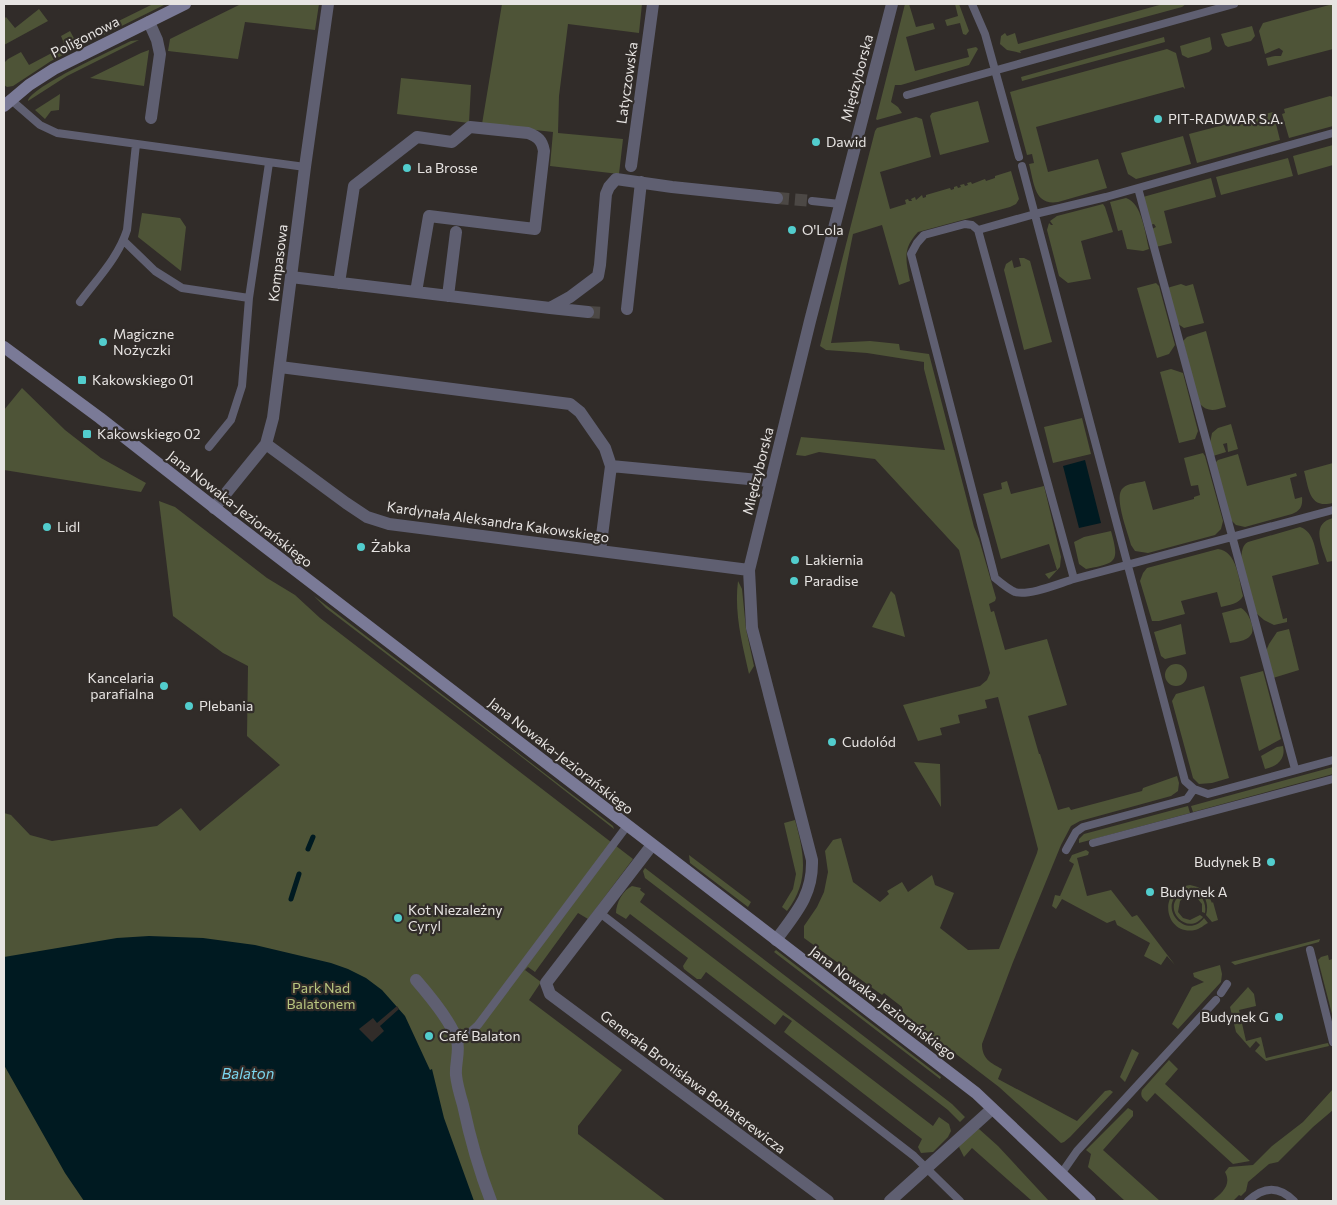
<svg xmlns="http://www.w3.org/2000/svg" width="1337" height="1205" font-family="Commissioner,sans-serif">
	<style>
		.green { fill: #4e5437 }
		.water { fill: #001a21 }
		.pier { fill: #312c29 }
		.lines { fill: none; stroke-linecap: round; stroke-linejoin: round }
		.stream { stroke: #001a21; stroke-width: 5 }
		.street-tunnel { stroke: #4c4845; stroke-width: 12; stroke-dasharray: 12 6; stroke-linecap: butt }
		.lane { stroke: #5f5f71; stroke-width: 8 }
		.street { stroke: #5f5f71; stroke-width: 12 }
		.secondary { stroke: #7a7a97; stroke-width: 12 }
		.poi-dot { fill: #52cdcd; stroke: #312c29; stroke-width: 2 }
		.labels { text-anchor: middle; stroke-width: 4.5; stroke-linejoin: round; paint-order: stroke }
		.street-label { font-size: 14px; fill: #e7e4e2; stroke: #312c29 }
		.poi-label { font-size: 14px; fill: #e7e4e2; stroke: #312c29; text-anchor: start }
		.park-label { font-size: 14px; fill: #b9c680; stroke: #312c29 }
		.water-label { font-size: 15px; font-style: italic; fill: #7bd6ef; stroke: #312c29 }
	</style>
	<rect width="100%" height="100%" fill="#312c29"/>
	<path class="green" d="M151,4h15l-115,57 -38,25 -6,1 -3,-2v-22l4,-4 13,-7 8,13 36,-19 -4,-10 9,-5 6,11 75,-37z
		M241,4h78l-4,26 -70,-8 -7,37 -70,-8 2,-12z
		M502,4h140l-3,29 -71,-9 -9,72 -1,37 65,6 -4,35 -69,-8 3,-34 -71,-8z
		M905,4h4l7,23 17,-4 2,6 -29,8 9,34 54,-14 -2,-8 9,-2 2,2 -9,16 -68,20h-6l-4,17 7,5 4,6 -25,7 -1,-1z
		M955,4h4l10,27 -3,4 -3,-1 -3,-11 -13,3 -2,-6 13,-4z
		M1163,4h23l-4,3 -162,44 1,2 -14,-3 -7,-6 1,-8 4,-3 2,3 8,-3 3,11z
		M1333,4v45l-65,17 -2,-8 9,-2h6l2,-5 -4,-3 -14,6 -6,-23 4,-8z
		M39,9l9,12 -44,24v-26l2,-2 9,11z
		M1252,26l3,10 -4,5 -23,6 -3,-2 -4,-11z
		M1164,37l1,5 -143,39 -1,-4z
		M1210,37l2,12 -3,3 -21,6 -6,-3 -2,-9z
		M139,40l-72,36 -39,25c2,-14 87,-52 103,-60z
		M1167,49l9,4 9,36 -2,-2 -147,40 12,45 50,-13 9,29 -49,14c-24,4 -24,-20 -29,-38l5,-1 -2,-9 -5,1 -17,-63z
		M149,50l-5,36 -54,-8 51,-25z
		M401,78l70,7 -2,38 -72,-9z
		M60,94l-1,16 -8,1 -6,8 -10,-9z
		M1330,96l3,1v29l-44,12 -7,-24 3,-1 -1,-4z
		M978,101l11,41 -49,13 -10,-39 2,-3z
		M1273,112l7,28 -83,23 -8,-29z
		M916,117l6,2 9,38 -51,15 10,37 16,-5 -1,-4 3,-1 1,2h3l-1,-2 4,-2 1,3 6,-5 1,3 3,-1v-2l24,-7 1,2 3,-1v-2l3,-1 1,2 3,-1 -1,-2 4,-1 1,2 3,-1 -1,-2 4,-1 1,2 13,-5 1,2 9,-3v-2l16,-5 8,28 -3,5 -6,3 -92,25c-16,17 -12,28 -8,49l-11,4 -17,-60 -29,9 -22,109 39,-2 29,3 1,6 29,4 45,173 5,12 17,59 -1,3 -6,3 2,8 3,-1 11,39 42,-11 20,66 -39,11 11,38h1l18,56 11,-3 2,3 71,-19 1,-3 34,-12 2,7 -1,8 -7,5 -91,25 -9,5 -10,19 -48,117 -31,82c0,15 9,19 20,25l-4,10 79,42 28,-30 5,-1 3,2 -43,45 -6,5 -3,1 -62,-56 -90,-69 -7,-7v-4l-18,-14 -2,2 -78,-57v-12l13,-19 7,-15 4,-20 -3,-21 8,-11 8,-2 12,44 27,20 9,-8 -2,-3 15,-9 6,10 24,-17 3,10 19,8 -14,35 28,22 31,-1 38,-96 1,-4 -40,-152 -13,3 2,8 -29,7 2,8 -20,5 2,7 -24,6 -15,-36 77,-19 7,-6 3,-7 -31,-123 -84,-91 -56,-7 -14,4 -9,-1 5,-18 144,13 -21,-81v-7l-57,-9 -41,-3 -6,-4 55,-215 2,-3z
		M1183,136l8,28 -51,14 -4,1 -8,-5 -7,-21z
		M1333,145v20l-35,10 -5,-19z
		M1288,158l5,18 -72,19 -5,-18z
		M1211,178l5,19 -52,14 8,32 -16,4 -4,-18 4,-2 -2,-3 -4,1 -7,-28z
		M1126,198c16,5 19,35 23,51l-6,2 -16,-2 -5,-19 -4,1 -8,-29z
		M1103,204l2,3 8,25 -32,9 10,38 -23,4 -9,-7 -12,-46 2,-7 2,2h2l-3,-4 7,-5z
		M142,213l38,5 6,9 -5,44 -43,-34z
		M1019,258h5l6,3 22,81 -28,8 -20,-80 2,-6 6,-4 2,8 7,-2z
		M1156,283l3,3 16,59 -6,9 -12,4 -20,-70z
		M1181,284l5,2 7,-2 11,39 -20,5 -6,-4 -11,-36z
		M1206,331l20,76c-11,3 -18,6 -27,-4l-16,-62 4,-4z
		M1171,369l12,4 15,58 -3,8 -16,4 -19,-71z
		M22,388l43,42 36,28 45,25 -5,9 -137,-22v-60z
		M1082,418l9,36 -38,9 -9,-36z
		M1231,424l7,25 -10,3 -1,-9 -4,1 3,8 -13,4 -3,-13 2,-10 6,-5z
		M1203,453l2,3 18,65 -2,8 -6,6 -67,18 -13,-2 -4,-6c-3,-12 -18,-49 -8,-57 5,-5 16,-5 22,-7l8,29 41,-11v-2l6,-2 -2,-10 -7,1 -7,-28z
		M1238,454l9,32 49,-13 1,3 -7,2 5,21 7,-2c1,9 -2,14 -10,17l-47,13 -9,-2 -6,-6 -15,-56 3,-3z
		M1333,463v40c-24,6 -24,-14 -29,-32z
		M1007,481l4,13 33,-8 17,71 -1,10 -11,12 -4,-5 12,-4 -8,-26 -48,15 -18,-65 19,-5 -1,-6z
		M159,501l16,6 92,71 28,17 25,23 313,241 -45,60 -10,-6 -43,59 -7,-5 -3,3 16,12 -12,18 93,70 -44,56v8l88,67h-662v-388l7,2 19,20 22,6 105,-15 24,-18 19,23 80,-66 -33,-29 1,-70 -25,-13 -50,-37z
		M246,514l57,44 -7,1 -53,-40z
		M1333,518v43l-6,1c-5,-16 -17,-38 6,-44z
		M1300,527c15,5 15,24 19,37l-47,12 11,43 4,-1v4l-13,3 -10,-5 -8,-7 -15,-54c1,-7 1,-14 7,-17z
		M1111,531c9,32 5,32 -25,38l-7,-5 -5,-22 10,-5z
		M1218,549c19,2 21,31 25,47 -4,8 -14,9 -22,11l-4,-15 -36,9 4,13 -26,7h-7l-12,-40 3,-8 4,-5z
		M738,581l4,8 4,40 8,37 -5,8c-7,-31 -15,-61 -11,-93z
		M891,591l4,4 10,42 -33,-10z
		M314,596l299,230 1,3 -100,-78 -188,-143z
		M1241,608c7,3 16,22 9,28 -4,5 -14,6 -20,7l-8,-30z
		M1181,624l5,30 -21,5 -4,-3 -7,-24z
		M1289,629l10,41 -26,8 -7,-27 3,-7 8,-12z
		M1165 675a11 11 0 1 1 22 0a11 11 0 1 1-22 0Z
		M1263,671l18,68 -22,12 -19,-74z
		M1204,686l25,92 -17,5 -13,1 -6,-6 -21,-77 4,-7z
		M1283,746c3,14 -6,20 -18,23l-4,-13 16,-9z
		M914,762l26,2 1,43z
		M1333,767v7l-140,38 -2,-6z
		M1188,806l2,7 -111,30v-4l5,-5z
		M795,820c9,33 15,61 -8,91l-5,-4 11,-18 3,-15 -12,-51z
		M1086,850l3,2 -1,3 -11,3 10,38 24,-6 21,27 5,-2 38,50 -8,-9 -6,9 -17,-9 6,-13 -33,-18 -2,-5 -8,3 -45,-24 -6,10 -4,-3 3,-11 5,1 14,-32 -5,-3 3,-6z
		M689,855l62,47 -3,5 -58,-44z
		M645,868l307,236 13,13 -5,5 -12,-12 -303,-232 -2,-7z
		M1190,885c11,2 18,7 22,18l1,-1 5,18 -6,2 -6,-7c3,-10 0,-20 -9,-24 -5,-2 -11,-1 -16,1 -25,15 6,49 23,26l4,5c-4,2 -8,6 -13,7 -30,6 -39,-40 -5,-45z
		M632,886l9,2 -1,2 5,4 -5,8 293,224 6,-9 10,7 2,7 -3,6 -15,15 -12,1 -3,-6 4,-8 -138,-107 8,-11 -9,-6 -8,10 -69,-53 -5,7h-4l-13,-10 -1,-3 5,-8 -58,-44 -4,5 -10,-6c0,-10 7,-23 16,-27z
		M1185,892c14,-2 22,8 20,21l-3,-1v-8l-5,-6 -11,-2 -6,5 -2,11 5,6 7,2 10,-5 3,2c-17,21 -45,-12 -18,-25z
		M1320,939l-1,3 -84,23 -4,-3z
		M776,950l165,127 -1,2 -166,-127z
		M1328,955l1,5 4,-1v59l-15,-58 3,-3z
		M1220,965l2,9 -1,8 -43,47 -6,-5 20,-37 12,-5 -10,-5 -1,-4z
		M1248,987l6,7 2,12 -17,4 7,31 15,-4 5,21 57,-14 5,-1 1,3 -63,15 -11,-10 5,-6 -4,-4 -6,7 -14,-16 -6,-25z
		M1132,1049l7,4 -14,29 -5,-5z
		M1169,1060l9,9 -13,15 85,77 -17,3 -78,-71 -8,9c-5,-4 -7,-6 -5,-12z
		M1333,1089v21l-20,17 -35,35 -9,2 -21,18 -2,9 -5,5 -2,-1 -6,6h-21c10,-8 20,-16 13,-29l4,-5 24,-2 19,-19 31,-24z
		M1128,1108l5,3v5l-30,34 57,51h-35l-37,-34 3,-13 -5,-4z
		M979,1129l19,17 51,55h-17l-60,-53 -8,9 -5,-10c3,-9 11,-15 20,-18z"/>
	<path class="water" d="M1085,460l16,63 -22,5 -16,-62z
		M149,936l54,2 52,7 76,18 17,6 18,9 16,12 23,26 25,54 2,-1 12,49 30,83h-390l-19,-28 -61,-108v-108l113,-19z"/>
	<path class="pier" d="M397,1006l2,3 -19,17 4,5 -12,11 -13,-13 14,-11 4,5z"/>
	<g class="lines">
		<path class="stream" d="M308,849l5,-12
			M291,899l8,-25"/>
		<path class="street-tunnel" d="M777,198l35,3
			M588,312l17,1"/>
		<path class="lane" d="M972,4l13,30 34,123
			M907,95l327,-91
			M10,99l30,26 17,8 248,34
			M1022,166l163,615 9,8 14,5 125,-34
			M1138,188l157,581
			M812,201l28,3
			M978,230l-6,-5 -7,-1 -41,11 -7,8 -6,11 84,324c6,5 13,11 20,14 15,4 45,-9 59,-13l259,-69
			M124,241l31,30 27,17 67,10
			M80,302c17,-23 38,-44 47,-72l9,-86
			M209,447l22,-27 11,-34 7,-88 20,-135
			M1074,579l-96,-349 57,-16 71,-17 227,-64
			M1093,843l240,-64
			M1066,850l10,-18 7,-5 104,-28 7,-10
			M600,913l314,243 46,45
			M1310,950l23,92
			M1221,993l6,-9
			M457,1040l9,-4 12,-11 149,-199
			M1061,1174l16,-23 139,-151
			M1248,1201c16,-15 31,-15 46,0"/>
		<path class="street" d="M149,22l8,18 3,14 -9,64
			M631,166l22,-162
			M291,277l259,31 20,-11 28,-21 2,-11 6,-71 3,-7 7,-8 56,8 105,11
			M339,283l15,-97 63,-49 35,5 18,-15 58,6c10,4 14,7 16,18l-9,78 -106,-13 -13,76
			M448,296l8,-64
			M550,308l38,4
			M627,309l14,-127
			M280,367l290,37 10,8 25,36 6,18 -11,85
			M266,444l80,59 21,14 22,7 360,46
			M611,466l159,15
			M214,508l52,-64 7,-26 32,-251 23,-163
			M652,845l-106,138 4,11 278,207
			M776,940c20,-27 37,-45 36,-80l-60,-232 -3,-58 61,-249 82,-317
			M416,980c13,15 36,42 41,61 3,10 -2,23 -1,34 1,10 4,20 7,30 7,33 16,65 28,96
			M890,1201l102,-92"/>
		<path class="secondary" d="M4,106l25,-21 25,-16 131,-65
			M4,347l96,71 134,105 742,570 114,108"/>
	</g>
	<g class="poi-dot">
		<circle cx="1158" cy="119" r="5"/>
		<circle cx="816" cy="142" r="5"/>
		<circle cx="407" cy="168" r="5"/>
		<circle cx="792" cy="230" r="5"/>
		<circle cx="103" cy="342" r="5"/>
		<rect x="77" y="375" width="10" height="10" rx="2.5"/>
		<rect x="82" y="429" width="10" height="10" rx="2.5"/>
		<circle cx="47" cy="527" r="5"/>
		<circle cx="361" cy="547" r="5"/>
		<circle cx="795" cy="560" r="5"/>
		<circle cx="794" cy="581" r="5"/>
		<circle cx="164" cy="686" r="5"/>
		<circle cx="189" cy="706" r="5"/>
		<circle cx="832" cy="742" r="5"/>
		<circle cx="1271" cy="862" r="5"/>
		<circle cx="1150" cy="892" r="5"/>
		<circle cx="398" cy="918" r="5"/>
		<circle cx="1279" cy="1017" r="5"/>
		<circle cx="429" cy="1036" r="5"/>
	</g>
	<g class="labels">
		<g class="street-label">
			<text transform="translate(85 37) rotate(-27)" y="5">Poligonowa</text>
			<text transform="translate(857 78) rotate(-75)" y="5">Międzyborska</text>
			<text transform="translate(627 83) rotate(-82)" y="5">Latyczowska</text>
			<text transform="translate(278 263) rotate(-83)" y="5">Kompasowa</text>
			<text transform="translate(758 471) rotate(-76)" y="5">Międzyborska</text>
			<text transform="translate(240 509) rotate(38)" y="5">Jana Nowaka-Jeziorańskiego</text>
			<text transform="translate(498 522) rotate(8)" y="5">Kardynała Aleksandra Kakowskiego</text>
			<text transform="translate(561 756) rotate(38)" y="5">Jana Nowaka-Jeziorańskiego</text>
			<text transform="translate(883 1003) rotate(37)" y="5">Jana Nowaka-Jeziorańskiego</text>
			<text transform="translate(693 1082) rotate(37)" y="5">Generała Bronisława Bohaterewicza</text>
		</g>
		<g class="poi-label">
			<text x="1168" y="124">PIT-RADWAR S.A.</text>
			<text x="826" y="147">Dawid</text>
			<text x="417" y="173">La Brosse</text>
			<text x="802" y="235">O'Lola</text>
			<text x="113" y="339">Magiczne<tspan x="113" dy="16">Nożyczki</tspan></text>
			<text x="92" y="385">Kakowskiego 01</text>
			<text x="97" y="439">Kakowskiego 02</text>
			<text x="57" y="532">Lidl</text>
			<text x="371" y="552">Żabka</text>
			<text x="805" y="565">Lakiernia</text>
			<text x="804" y="586">Paradise</text>
			<text x="154" y="683" text-anchor="end">Kancelaria<tspan x="154" dy="16">parafialna</tspan></text>
			<text x="199" y="711">Plebania</text>
			<text x="842" y="747">Cudolód</text>
			<text x="1261" y="867" text-anchor="end">Budynek B</text>
			<text x="1160" y="897">Budynek A</text>
			<text x="408" y="915">Kot Niezależny<tspan x="408" dy="16">Cyryl</tspan></text>
			<text x="1269" y="1022" text-anchor="end">Budynek G</text>
			<text x="439" y="1041">Café Balaton</text>
		</g>
		<g class="park-label">
			<text x="321" y="993">Park Nad<tspan x="321" dy="16">Balatonem</tspan></text>
		</g>
		<g class="water-label">
			<text x="248" y="1079">Balaton</text>
		</g>
	</g>
	<rect width="1337" height="1205" fill="none" stroke="#e7e4e2" stroke-width="10"/>
</svg>
